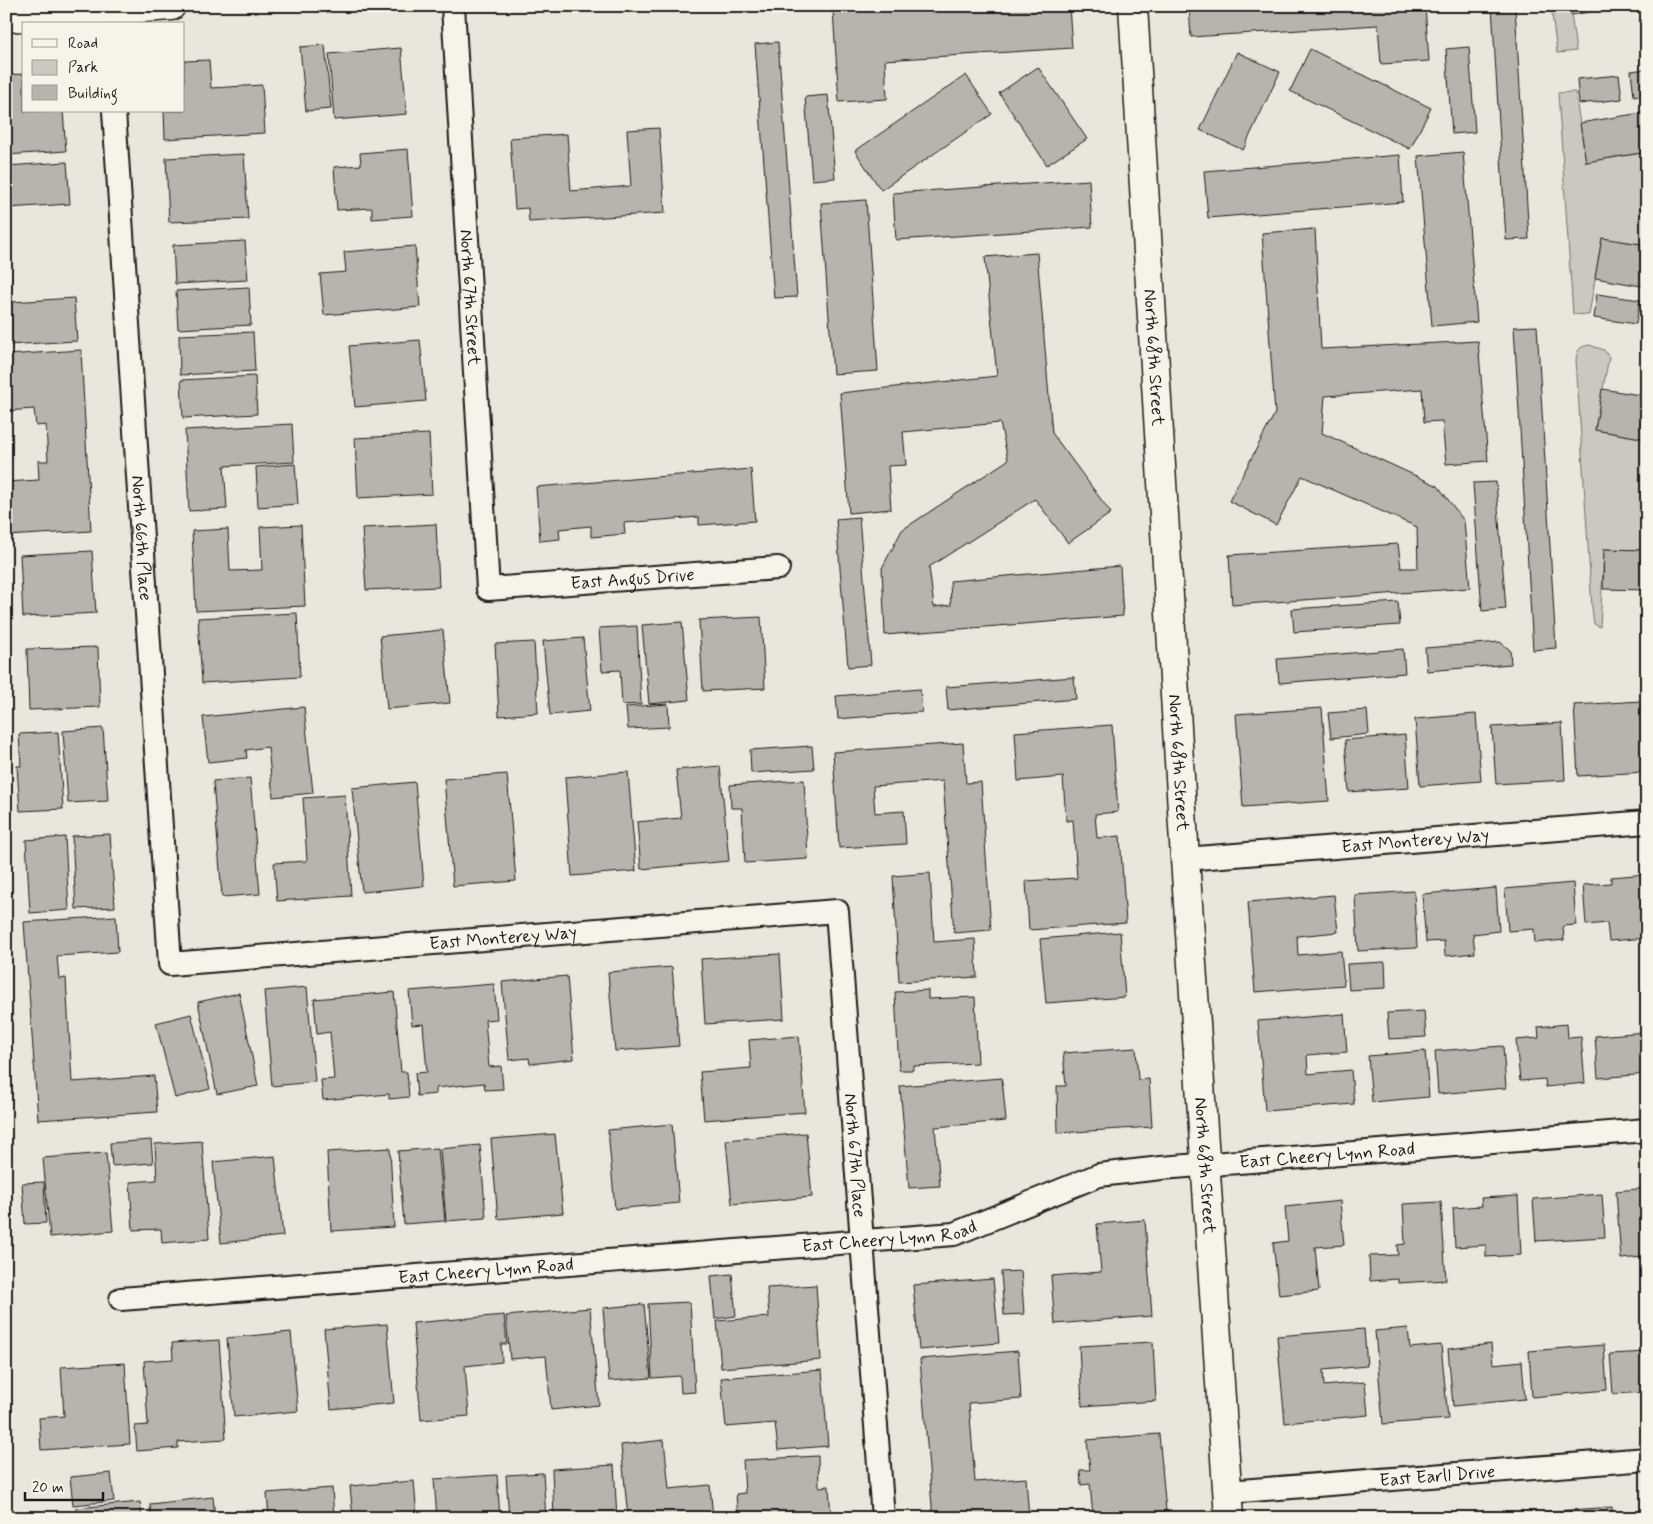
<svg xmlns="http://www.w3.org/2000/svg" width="1653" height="1524" font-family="Mynerve,sans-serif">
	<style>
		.green { fill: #ccc8c0; stroke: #74726e }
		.building { fill: #b6b4ac; stroke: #1c1c1c }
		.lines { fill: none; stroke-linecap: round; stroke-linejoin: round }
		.street-casing { stroke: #1c1c1c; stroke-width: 26 }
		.secondary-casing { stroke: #1c1c1c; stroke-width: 31 }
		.street { stroke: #f7f3e8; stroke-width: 22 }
		.secondary { stroke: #f7f3e8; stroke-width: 28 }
		.labels { text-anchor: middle; stroke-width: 4; stroke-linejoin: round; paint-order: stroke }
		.street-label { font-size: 18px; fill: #1c1c1c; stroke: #f7f3e8 }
	</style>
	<rect width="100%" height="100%" fill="#eae6dc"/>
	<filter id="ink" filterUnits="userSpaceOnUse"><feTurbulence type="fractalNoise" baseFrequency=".02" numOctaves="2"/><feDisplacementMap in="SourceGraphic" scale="10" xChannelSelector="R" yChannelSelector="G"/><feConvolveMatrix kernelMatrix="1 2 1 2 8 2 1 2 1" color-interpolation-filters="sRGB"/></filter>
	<g filter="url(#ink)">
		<path class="green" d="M1551,6h19l6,45 -19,2z
			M1575,92l11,70 61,-10v93l-45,-7 -13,77 -16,-1 -15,-221z
			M1589,345l15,5 5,7 -14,73 52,9v111l-43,-1 -4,78 -6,-3 -2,-16 -16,-248c1,-10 3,-13 13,-15z"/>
		<path class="building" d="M915,6h154l3,42 -187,12 2,39 -48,3 -6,-91z
			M1189,6h236l4,55 -48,3 -3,-39 -187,12z
			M1492,6h23l14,233 -23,1z
			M1570,6h52l-50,9z
			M778,42l19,255 -23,1 -19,-254z
			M325,45l6,64 -25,2 -6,-64z
			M1469,47l6,85 -23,2 -6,-85z
			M401,48l6,66 -73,6 -5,-66z
			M1310,49l121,59 -21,41 -120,-58z
			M1237,52l43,20 -37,78 -43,-20z
			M209,60l2,28 51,-3 3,48 -100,6 -1,-28h20v-50z
			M1038,67l49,72 -40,26 -48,-72z
			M1647,69v25l-13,2 -3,-25z
			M24,74v37h39l3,40 -60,4v-80z
			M966,75l26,39 -111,76 -26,-39z
			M1619,75l3,24 -43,5 -2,-25z
			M828,95l7,83 -23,2 -7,-83z
			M1647,112v40l-61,10 -6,-39z
			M659,128l6,85 -136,9 -1,-14 -13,1 -5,-71 57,-4 4,57 60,-5 -4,-56z
			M408,149l5,67 -41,3v-11l-35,2 -3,-43 27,-2 -1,-12z
			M1463,152l14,170 -45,4 -14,-170z
			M244,154l4,65 -79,3 -3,-64z
			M1400,155l3,47 -195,16 -4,-47z
			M67,162l3,42 -63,4 5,94 62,-4 3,43 -71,4v-179z
			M1089,180l3,47 -196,13 -3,-47z
			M866,200l12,171 -45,3 -12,-171z
			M1315,229l6,120 157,-8 10,120 -42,3 -4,-43 -18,1 -2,-33 -97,7 -3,37 116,53 26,35 6,67 -238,17 -3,-50 169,-11 3,24h17l-1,-41 -115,-51 -26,49 -47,-24 46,-88 -13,-180z
			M1602,238l45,7v42l-52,-9z
			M245,241l3,39 -73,4 -2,-39z
			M415,246l5,61 -96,8 -4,-41 26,-2 -2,-20z
			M1037,253l15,180 59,80 -43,30 -33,-44 -106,68 5,40 17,-2 -1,-24 170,-15 3,50 -238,19 -3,-67 20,-38 106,-70 -8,-37 -97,9 3,33 -18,1 3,43 -42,4 -9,-120 157,-17 -12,-119z
			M249,287l2,38 -73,4 -2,-38z
			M1597,294l43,6 -4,24 -42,-6z
			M1537,326l19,322 -23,2 -19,-323z
			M253,332l2,39 -75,4 -1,-40z
			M420,340l6,61 -71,6 -6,-61z
			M81,350l10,181 -85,5v-54l33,-2 -1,-19h10l-2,-36 -10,1 -2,-17 -28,2v-56z
			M255,376l2,38 -74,4 -2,-38z
			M1602,389l45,7v43l-52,-9z
			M292,424l2,38 -70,4 3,43 -38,2 -4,-81z
			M429,434l3,60 -74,4 -3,-60z
			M295,464l3,40 -40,3 -2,-40z
			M751,469l4,52 -56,4v-8l-75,6 1,11 -34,3v-11l-32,3 1,10 -20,2 -4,-54z
			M1496,482l10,127 -24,2 -9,-128z
			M859,517l12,148 -23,2 -12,-148z
			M436,524l3,63 -73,3 -4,-62z
			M301,525l4,81 -109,5 -4,-80 36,-2 2,42 32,-1 -2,-43z
			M1604,549l43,1v40l-44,-1z
			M92,551l4,62 -73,4 -3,-62z
			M1398,602l2,23 -106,7 -2,-23z
			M297,613l3,64 -98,6 -4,-65z
			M761,617l4,71 -62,3 -4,-71z
			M682,622l7,78 -40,4 -7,-79z
			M637,626l4,78 -19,1 -2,-35 -18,1 -3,-43z
			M443,630l7,73 -63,6 -7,-73z
			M583,638l7,73 -40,4 -7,-74z
			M534,642l4,71 -39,3 -4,-72z
			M1500,642l10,8 1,14 -84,7 -2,-23z
			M98,647l2,60 -71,3 -2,-61z
			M1403,649l2,24 -126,10 -2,-24z
			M1074,677l2,22 -128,11 -2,-23z
			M920,689l2,23 -84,7 -2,-23z
			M1641,701l4,71 -67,4 -4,-71z
			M668,704l1,23 -41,2 -2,-22z
			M304,707l9,86 -40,4 -5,-50 -22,3 1,8 -39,4 -5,-45z
			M1322,708l7,93 -86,6 -7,-93z
			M1367,710l2,24 -38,4 -3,-25z
			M1476,714l5,67 -61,5 -5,-67z
			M1562,723l3,57 -69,4 -4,-57z
			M1112,725l6,87 -23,2 2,24 23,-2 6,87 -97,7 -3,-49 51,-3 -4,-58 -7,1 -3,-44 -45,4 -3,-49z
			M103,728l5,73 -40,2 -5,-72z
			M58,732l5,77 -43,2 -3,-45h4l-2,-32z
			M1405,735l4,53 -60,4 -4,-52z
			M963,743l3,40 15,-1 10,148 -37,3 -11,-152 -70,5 2,27 29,-2 2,33 -67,4 -6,-96z
			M812,746l2,23 -63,4 -1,-23z
			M720,766l9,95 -88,8 -4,-47 44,-4 -5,-48z
			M628,772l8,99 -64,5 -7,-99z
			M507,774l9,107 -63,5 -9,-107z
			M250,778l10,116 -38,3 -9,-116z
			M804,780l4,79 -63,4 -3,-55h-11l-1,-23z
			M415,782l9,104 -62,6 -10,-104z
			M345,795l6,101 -74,5 -3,-38 33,-2 -4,-63z
			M110,834l5,73 -39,2 -4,-73z
			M65,837l4,73 -39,3 -4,-73z
			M930,873l4,69 41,-3 2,38 -78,5 -6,-106z
			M1647,874v64l-38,3 -2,-18 -21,2 -3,-40 28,-2v-6z
			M1573,883l3,42 -13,1 1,14 -29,3 -1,-14 -26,2 -3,-42z
			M1496,888l3,43 -26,3 2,19 -30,3 -1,-15 -18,1 -4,-48z
			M1414,891l3,57 -59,3 -3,-56z
			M1334,895l4,37 -41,4 1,19 43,-4 3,34 -89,7 -7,-90z
			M116,916l2,36 -61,4 2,23 7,-1 6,104 82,-6 3,36 -119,8 -14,-198z
			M1120,932l5,65 -79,6 -6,-64z
			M780,954l4,65 -79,5 -4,-65z
			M1385,962l1,26 -37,2 -2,-26z
			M672,967l7,79 -64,5 -7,-79z
			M567,976l7,83 -44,5 -1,-6 -20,2 -7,-78z
			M494,984l3,35 -12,1 4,47 12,-1 2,23 -18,1 -1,-7 -48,5v6l-19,2 -2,-23 12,-1 -4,-48 -11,1 -3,-34z
			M307,987l8,95 -43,4 -8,-95z
			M928,990v9l47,-2 3,66 -65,3v4h-14l-4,-78z
			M394,992l7,80h6l2,25 -20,2v-5l-66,6 -2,-20 13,-1 -4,-47 -13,2 -3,-35z
			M239,993l19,93 -41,8 -19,-92z
			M1424,1011l2,26 -37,2 -2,-26z
			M191,1014l19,75 -35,9 -19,-75z
			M1344,1014l3,38 -40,3 1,19 43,-4 3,34 -89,7 -7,-90z
			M1567,1024l1,14 13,-1 4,46 -39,4 -1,-8 -25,2 -4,-41 23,-2 -1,-11z
			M1647,1032v42l-49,4 -3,-42z
			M799,1036l6,76 -101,8 -4,-48 51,-4 -2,-28z
			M1503,1046l3,42 -68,6 -3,-43z
			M1136,1048l2,32 11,-1 3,48 -94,6 -1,-47h9l-3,-33z
			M1425,1051l4,46 -57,5 -4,-46z
			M1002,1078l4,43 -71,6 5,59 -31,2 -9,-102z
			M672,1124l7,79 -64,6 -7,-79z
			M806,1133l6,64 -80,7 -6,-64z
			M555,1134l8,79 -65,6 -7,-80z
			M151,1140l2,23 -41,3 -2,-23z
			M202,1141l7,98 -47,4 -1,-14 -28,1 -3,-48 27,-2 -2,-36z
			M480,1145l6,73 -40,3 -6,-72z
			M390,1148l4,79 -63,4 -4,-79z
			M438,1148l7,73 -41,3 -6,-73z
			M106,1153l7,78 -63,6 -7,-79z
			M275,1156l8,80 -62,7 -8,-81z
			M44,1182l2,41 -21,1 -3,-41z
			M1647,1188v64l-4,1v4l-22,2 -5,-68z
			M1602,1194l3,43 -69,4 -3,-42z
			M1518,1196l3,59 -35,2v-12l-31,2 -2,-39 29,-2 -1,-8z
			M1340,1201l4,44 -29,2 4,44 -40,4 -6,-52 15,-2 -3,-34z
			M1441,1202l5,78 -48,3v-4l-28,2 -1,-25 29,-1 -1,-10 8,-1 -2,-40z
			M1145,1220l7,96 -97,8 -4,-48 50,-4 -4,-48z
			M1021,1271l3,43 -20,1 -3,-43z
			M732,1274l4,42 -21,3 -4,-43z
			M993,1279l6,64 -80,7 -6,-65z
			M816,1285l5,75 -100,8 -4,-47 52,-4 -2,-29z
			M690,1302l5,90 -14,1 -1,-17 -28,2 -4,-74z
			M644,1304l7,74 -42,3 -6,-73z
			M590,1308l9,97 -48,5 -5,-54 -36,3 -4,-43z
			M504,1315l3,29h-6l1,18 -37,4 4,50 -48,4 -8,-97z
			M387,1324l7,79 -63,6 -7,-80z
			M1408,1328l2,20 31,-3 7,74 -65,5 -8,-93z
			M1364,1329l3,37 -44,4 1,16 41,-4 3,33 -83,8 -8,-87z
			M291,1332l7,79 -64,6 -7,-79z
			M219,1340l7,99 -48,3v6l-41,3 -2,-25 13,-1 -4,-64 29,-2 -1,-16z
			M1153,1342l3,59 -74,5 -3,-60z
			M1491,1344l2,20 29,-3 3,38 -72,7 -5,-57z
			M1604,1345l3,45 -75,7 -3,-46z
			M1018,1351l3,48 -52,4 6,79 51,-4 3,40h-96l-13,-159z
			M1647,1352v40l-34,2 -3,-40z
			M125,1363l5,81 -89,6 -2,-32 25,-2 -3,-49z
			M822,1370l6,76 -50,4 -3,-27 -49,4 -5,-49z
			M1159,1434l7,77 -73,6 -3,-33 -9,1 -1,-15h10l-3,-30z
			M664,1440l5,49 41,-4 3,33h-85l-7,-73z
			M818,1456l1,31 10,-1 2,32h-93l-2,-24 9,-1 -2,-33z
			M614,1465l3,53h-63l-2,-49z
			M111,1473l3,28 -41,4 -3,-28z
			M543,1473l3,45h-37l-3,-43z
			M497,1475l3,43h-63l-3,-39z
			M414,1481l3,37h-64l-3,-32z
			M332,1488l2,30h-65l-2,-25z
			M213,1497l2,21h-64l-1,-14z
			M140,1502l2,16h-66v-10z
			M1612,1507l1,11h-70v-6z"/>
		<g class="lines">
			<defs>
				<g id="street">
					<path id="s1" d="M453,6l35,583 290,-21"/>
					<path id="s2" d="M114,111l56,853 667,-53 46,607"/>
					<path id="s3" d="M1185,859l462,-37"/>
					<path id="s4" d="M121,1299l833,-65 145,-59 62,-7 486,-38"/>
					<path id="s5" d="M1228,1492l419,-33"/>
				</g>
				<g id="secondary">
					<path id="s6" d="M1133,6l52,853 44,659"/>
					<path d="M6,18l165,-12"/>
				</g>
			</defs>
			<use href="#street" class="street-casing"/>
			<use href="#secondary" class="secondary-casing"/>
			<use href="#street" class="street"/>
			<use href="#secondary" class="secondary"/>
		</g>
	</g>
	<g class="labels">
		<g class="street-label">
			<text dy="6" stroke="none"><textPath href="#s1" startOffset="292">North 67th Street</textPath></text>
			<text dy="6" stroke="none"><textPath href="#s6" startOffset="352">North 68th Street</textPath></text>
			<text dy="6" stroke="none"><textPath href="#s2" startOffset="428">North 66th Place</textPath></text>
			<text dy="6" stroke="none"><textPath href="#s1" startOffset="729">East Angus Drive</textPath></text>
			<text dy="6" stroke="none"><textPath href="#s6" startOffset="758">North 68th Street</textPath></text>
			<text dy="6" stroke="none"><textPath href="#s3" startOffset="231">East Monterey Way</textPath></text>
			<text dy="6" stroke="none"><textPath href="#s2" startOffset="1189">East Monterey Way</textPath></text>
			<text dy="6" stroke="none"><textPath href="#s2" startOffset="1769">North 67th Place</textPath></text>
			<text dy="6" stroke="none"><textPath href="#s4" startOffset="1221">East Cheery Lynn Road</textPath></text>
			<text dy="6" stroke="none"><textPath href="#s6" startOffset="1162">North 68th Street</textPath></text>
			<text dy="6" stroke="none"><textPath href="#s4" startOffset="771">East Cheery Lynn Road</textPath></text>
			<text dy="6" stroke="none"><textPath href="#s4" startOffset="366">East Cheery Lynn Road</textPath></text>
			<text dy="6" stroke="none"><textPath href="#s5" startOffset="210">East Earll Drive</textPath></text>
		</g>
	</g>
	<rect width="1653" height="1524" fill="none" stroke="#f7f3e8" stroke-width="25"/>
	<rect x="12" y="12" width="1628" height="1499" fill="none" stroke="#1c1c1c" stroke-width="2" filter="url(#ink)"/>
	<rect x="22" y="22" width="162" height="90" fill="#f7f3e8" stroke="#9f9d96"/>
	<rect x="32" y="39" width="25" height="8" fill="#f7f3e8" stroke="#9f9d96"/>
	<text x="68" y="48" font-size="15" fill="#1c1c1c">Road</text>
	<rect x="32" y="60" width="25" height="15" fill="#ccc8c0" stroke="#9f9d96"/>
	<text x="68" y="72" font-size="15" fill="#1c1c1c">Park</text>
	<rect x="32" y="85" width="25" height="15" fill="#b6b4ac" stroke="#9f9d96"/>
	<text x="68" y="98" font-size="15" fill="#1c1c1c">Building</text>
	<path d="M25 1492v8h78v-8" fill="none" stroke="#1c1c1c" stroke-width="2.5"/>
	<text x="32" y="1492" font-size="15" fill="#1c1c1c" stroke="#f7f3e8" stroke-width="4" paint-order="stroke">20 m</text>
</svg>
